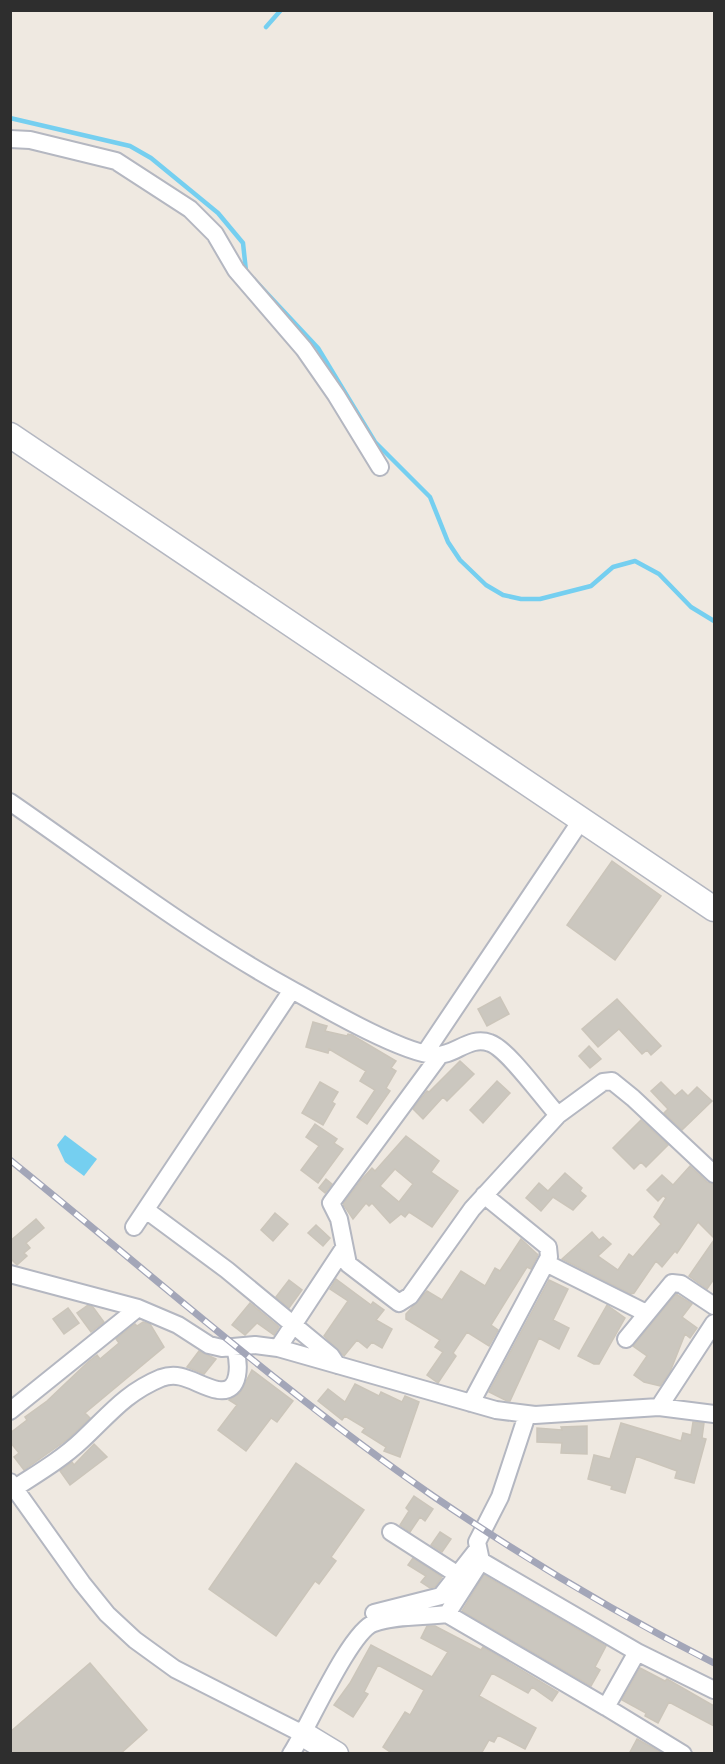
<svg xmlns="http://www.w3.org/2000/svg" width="725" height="1764" font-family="'DM Sans',sans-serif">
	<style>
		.water { fill: #75cff0 }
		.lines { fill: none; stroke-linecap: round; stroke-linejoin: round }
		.stream { stroke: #75cff0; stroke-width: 4.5 }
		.building { fill: #cbc7bf; stroke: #cbc5ba; stroke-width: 1.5; fill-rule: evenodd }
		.street-casing { stroke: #b4b7c1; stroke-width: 20 }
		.secondary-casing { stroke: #b4b7c1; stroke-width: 27 }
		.street { stroke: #fff; stroke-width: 16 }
		.secondary { stroke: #fff; stroke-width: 24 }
		.rail-casing { stroke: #a3a6b8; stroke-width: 7 }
		.rail { stroke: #fff; stroke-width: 4.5; stroke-dasharray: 14; stroke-linecap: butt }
	</style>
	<rect width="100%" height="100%" fill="#efe9e1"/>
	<path class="water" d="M65,1135l32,24 -13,17 -19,-14 -8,-17z"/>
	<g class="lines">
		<path class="stream" d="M266,27l15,-17
			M10,118l120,28 21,12 67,55 25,30 3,28 72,77 57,94 55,55 18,45 12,18 26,25 17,10 18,4h19l51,-13 22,-19 22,-6 24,13 32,33 23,14"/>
	</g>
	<path class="building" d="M612,861l49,35 -46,64 -48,-35z
		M500,997l9,17 -22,12 -9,-17z
		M617,999l44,47 -10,9 -4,-5 -5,4 -23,-25 -21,18 -16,-18z
		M313,1022l14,4 -2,5 22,5 1,-2 4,1 44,26 -5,7 5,3 -10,17 4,3 -23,33 -10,-7 18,-27 -15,-9 6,-10 -37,-22 -1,4 -22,-6z
		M589,1046l12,13 -11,9 -11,-12z
		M460,1061l14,13 -27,27 -4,-4 -20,22 -10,-10 14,-18 2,1z
		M497,1081l13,12 -27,30 -13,-13z
		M320,1082l18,10 -6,10 3,2 -12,21 -21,-12z
		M661,1082l14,14 7,-6 6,6 9,-9 15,14 -30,29 -18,-17 4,-4 -17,-18z
		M641,1120l27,25 -22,22 -5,-5 -7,7 -21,-21z
		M315,1124l22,15 -3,4 9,6 -25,34 -17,-13 18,-24 -13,-9z
		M406,1136l33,25 -8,11 27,19 -26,36 -23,-15 -4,5 -4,-3 -11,9 -18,-20 -3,3 -3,-3 -13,16 -10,-15 19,-25 10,-11 3,3zM395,1169l18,15 -14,18 -19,-16z
		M690,1166l17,16 7,2v54l-16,-16 -21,31 -2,-2 -13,16 -6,-6 -22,32 -3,1 -69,-35 30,-27 7,8 4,-3 8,7 -13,12 20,14 11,-16 4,3 28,-33 -7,-7 12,-19 -3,-2 -5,5 -11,-11 15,-15 11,10z
		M565,1173l17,15 -2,3 6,5 -13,14 -20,-13 -12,14 -15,-13 13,-15 9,8z
		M326,1179l6,5 -7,9 -6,-5z
		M275,1213l13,11 -15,17 -12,-11z
		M36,1219l8,9 -18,15 4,5 -6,5 3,3 -10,9 -7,-7v-17z
		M316,1225l14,13 -7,8 -15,-13z
		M521,1239l17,16 -7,14 -4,-2 -36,58 7,5 -9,16 -22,-14 -14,21 3,3 -18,27 -11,-8 16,-23 -8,-5 5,-7 -34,-21v-5l21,-23 15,9 19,-29 24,15 10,-18 5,3z
		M714,1240v39l-7,10 -18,-13z
		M336,1279l35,26 2,-3 11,8 -8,10 16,9 -10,19 -10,-6 -5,6 -10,-8 -13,16 -20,-20 24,-35 -18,-12z
		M289,1280l13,10 -13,18 -13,-11z
		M549,1280l19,9 -15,31 16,8 -10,21 -20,-11 -29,63h-3l-18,-9z
		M676,1294l16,10 -10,13 15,11 -7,10 -5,-4 -15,38 -10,14 -16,-4 -10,-7 13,-19 -14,-10z
		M250,1303l29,24 -5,8 -17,-12 -12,12 -13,-10z
		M88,1305l5,2 11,15 -13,10 -14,-19z
		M607,1305l18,13 -26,46h-5l-16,-8z
		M68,1308l11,15 -15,11 -11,-15z
		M143,1322l7,2 14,23 -79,66 5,5 -22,21 -44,31 -10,-13 5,-4 -9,-11v-9l17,-13 -2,-3 22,-16 41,-39 9,-7 3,4 19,-16 -3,-4 19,-15 2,2z
		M199,1351l17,8 -12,15 -17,-7z
		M252,1370l41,31 -16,21 -6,-4 -25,33 -28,-21 19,-25 -8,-5 11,-7z
		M355,1384l24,12 2,-4 21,10 3,-6 14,6 -19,55 -16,-6 2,-4 -24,-15 3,-4 -20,-12 -3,4 -24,-19 10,-12 17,13z
		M693,1422l11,1 -2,15 4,1 -12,44 -19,-5 2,-7 -41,-15 -11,37 -14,-4 1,-3 -24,-7 6,-24 16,4 11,-36 60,18 2,-8 8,2z
		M587,1426v28l-26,-1 1,-10 -25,-1v-14l25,2 -1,-3z
		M94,1444l13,13 -37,28 -10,-14 12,-9 2,3z
		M296,1463l68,47 -33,47 5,4 -17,23 -4,-3 -39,55 -67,-47z
		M414,1496l19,13 -8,12 -5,-4 -10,15 -10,-7 9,-14 -3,-3z
		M440,1532l11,7 -9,13 -11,-7z
		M413,1558l29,19 -7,10 -5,1 -9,-6 5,-6 -18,-11z
		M484,1575l122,71 -11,21 5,3 -9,16 -129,-75z
		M427,1626h8l46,24 2,-3 75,45 -6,9 -20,-14 -4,6 -36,-20 -13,23 57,32 -11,21 -27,-14 -4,7 -5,-2 -8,14h-88l-10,-7 22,-35 5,3 14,-25 -46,-25 -14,27 4,2 -15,23 -19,-12 16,-22 21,-38 61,32 16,-25 -27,-14z
		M90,1663l57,67 -27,24h-110v-22z
		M640,1668l25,13 2,-2 47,27v20l-45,-24 -11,21 -13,-7 1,-3 -24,-13z
		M637,1739l25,14v1h-33z"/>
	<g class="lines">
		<defs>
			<path id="street" d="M10,139l20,1 86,21 74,48 25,25 21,36 68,79 32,46 44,72
				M10,802c93,64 185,135 284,189 30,17 108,62 140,64 20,2 35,-20 56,-12 18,6 53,56 68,72l45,-33 9,-1 21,17 81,76
				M425,1053l157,-234
				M440,1055l-109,148 8,16 9,45 51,39 11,-7 62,-87 86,-94
				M146,1210l81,60 104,86 6,9
				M134,1227l158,-237
				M546,1263l100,50
				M10,1274l128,34 40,17 31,20 13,3 33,-3 23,3 218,62 39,5 124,-8 55,7
				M626,1339l46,-56 9,1 33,22
				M278,1348l66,-100
				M471,1403l78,-146 -1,-10 -64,-52
				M659,1407l55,-84
				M10,1411l128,-103
				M10,1482l72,101 25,31 28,26 40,29 128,65
				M15,1488c23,-15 47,-29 67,-48 27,-25 43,-47 79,-62 22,-8 36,8 57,12 24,4 21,-28 17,-42
				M391,1532l67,43
				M374,1613l67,-17 36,-46
				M447,1614l159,93 31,-55 -156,-91
				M637,1652l77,38
				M606,1707l77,47
				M291,1754c17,-26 59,-123 83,-131 22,-8 50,-6 73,-9l34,-53 -4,-19 23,-45 27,-82"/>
			<path id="secondary" d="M10,435l704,474
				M303,1734l33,20"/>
		</defs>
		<use href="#street" class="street-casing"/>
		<use href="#secondary" class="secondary-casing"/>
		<use href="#street" class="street"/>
		<use href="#secondary" class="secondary"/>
		<defs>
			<path id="rail" d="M10,1160c140,113 275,234 423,336 91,62 184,118 281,167"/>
		</defs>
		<use href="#rail" class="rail-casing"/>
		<use href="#rail" class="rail"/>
	</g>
	<rect width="725" height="1764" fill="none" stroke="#2e2e2e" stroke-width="24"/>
</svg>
